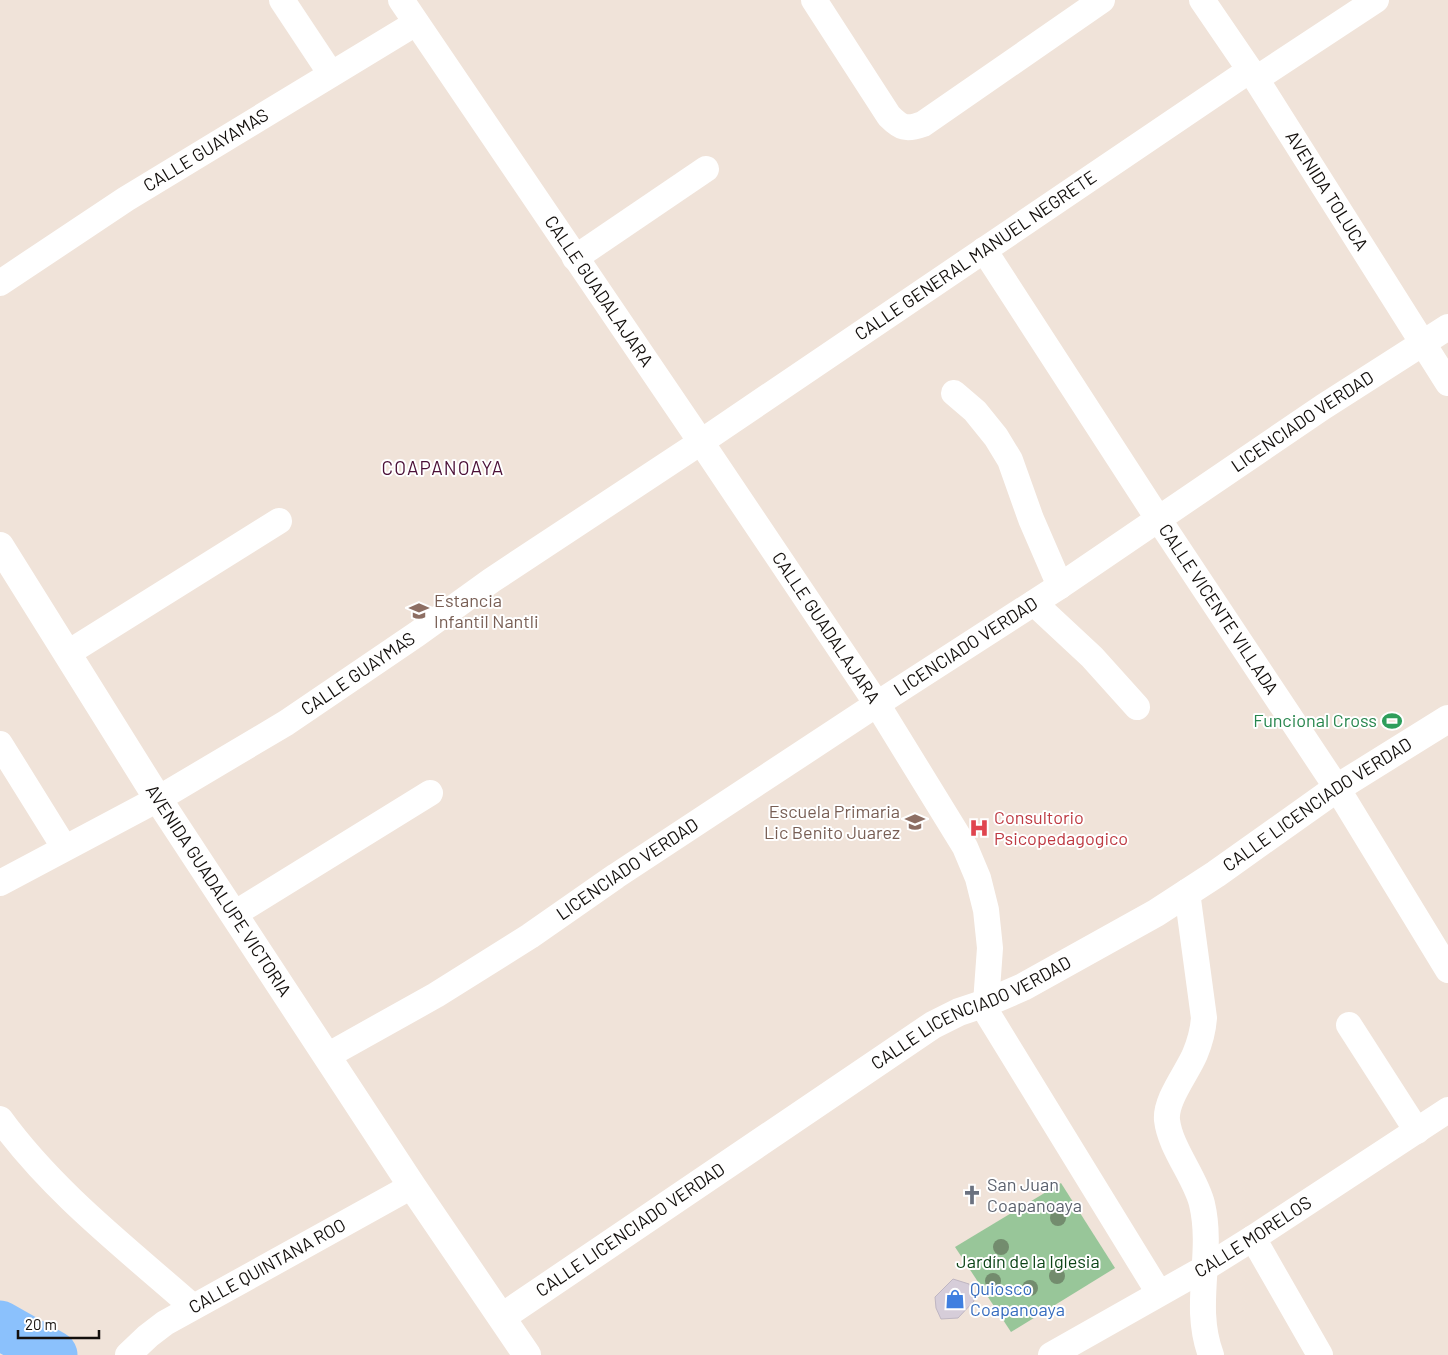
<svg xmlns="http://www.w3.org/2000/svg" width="1448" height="1355" font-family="Barlow,sans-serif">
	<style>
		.green { fill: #98c699 }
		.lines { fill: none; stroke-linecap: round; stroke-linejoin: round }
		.river { stroke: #8bc1fc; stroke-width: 49 }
		.building { fill: #d6cdd9; stroke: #bfb6c2 }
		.minor { stroke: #fff; stroke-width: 26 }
		.tertiary { stroke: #fff; stroke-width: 28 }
		.secondary { stroke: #fff; stroke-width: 28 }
		.tree { fill: #738c6e }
		.labels { text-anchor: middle; stroke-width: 4; stroke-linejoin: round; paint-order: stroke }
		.street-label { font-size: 18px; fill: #130f0c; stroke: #fff }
		.education-label { font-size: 18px; fill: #785e54; stroke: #fff; text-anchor: start }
		.leisure-label { font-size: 18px; fill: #27864d; stroke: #fff; text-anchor: end }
		.health-label { font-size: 18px; fill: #be3a42; stroke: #fff; text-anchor: start }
		.worship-label { font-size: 18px; fill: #5b616d; stroke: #fff; text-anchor: start }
		.park-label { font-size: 18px; fill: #0c4416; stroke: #fff }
		.shop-label { font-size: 18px; fill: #366cbe; stroke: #fff; text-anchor: start }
		.neighbourhood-label { font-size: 19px; letter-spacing: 1px; fill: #4b1037; stroke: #fff }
	</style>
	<rect width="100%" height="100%" fill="#f0e3d9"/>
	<path class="green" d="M1061,1183l54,85 -104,64 -56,-85z"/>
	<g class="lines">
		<path class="river" d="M0,1325l53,30"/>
	</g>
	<path class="building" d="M953,1279l16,5 5,17 -16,17 -17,1 -5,-11 -1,-11z"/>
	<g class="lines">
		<g class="minor">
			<path d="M282,0l49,74"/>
			<path id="s1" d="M401,0l300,442 176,262 88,143 13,31 8,32 4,38 -4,55 3,13 170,277"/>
			<path d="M814,0l75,116c12,12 17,14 34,8l179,-124"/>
			<path id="s2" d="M1202,0l54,79 192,304"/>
			<path d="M1256,79l120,-79"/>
			<path id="s3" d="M984,250l175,270 178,268 111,182"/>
			<path d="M575,258l131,-89"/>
			<path id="s4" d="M0,283l126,-84 290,-176"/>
			<path d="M954,393l21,18 21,26 14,23 21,59 29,67"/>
			<path d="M1034,603l58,54 45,50"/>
			<path d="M68,653l211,-132"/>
			<path d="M0,744l64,103"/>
			<path id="s5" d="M0,883l158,-84 128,-76 131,-89 75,-54 209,-138 549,-372"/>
			<path d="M1187,892l17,126c-1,13 -4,24 -9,36 -8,19 -30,46 -28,66 3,28 29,58 35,84 12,51 -10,101 9,151"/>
			<path d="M234,914l196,-121"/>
			<path d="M1349,1025l68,106"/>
			<path id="s6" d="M327,1056l109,-61 94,-59 86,-60 261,-172 183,-118 263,-179 125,-80"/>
			<path d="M0,1119c53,73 126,129 193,188"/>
			<path d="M1253,1238l67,117"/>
			<path id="s7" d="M128,1355l20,-19 17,-13 247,-137"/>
			<path id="s8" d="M1051,1355l154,-87 48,-30 195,-128"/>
		</g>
		<path class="tertiary" id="s9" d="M502,1317l431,-292 26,-13 27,-9 37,-16 133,-74 60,-39 121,-86 111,-69"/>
		<path class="secondary" id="s10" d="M0,546l158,253 254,387 115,169"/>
	</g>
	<g class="tree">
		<circle cx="1058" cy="1218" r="8"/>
		<circle cx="1001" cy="1247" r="8"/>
		<circle cx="1057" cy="1276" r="8"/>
		<circle cx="993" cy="1281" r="8"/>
		<circle cx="1030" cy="1288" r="8"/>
	</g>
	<defs>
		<symbol id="school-bare" viewBox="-9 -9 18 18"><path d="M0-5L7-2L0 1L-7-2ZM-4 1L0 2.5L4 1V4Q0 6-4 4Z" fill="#8d6e63" stroke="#fff" stroke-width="2.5" paint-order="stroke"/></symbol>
		<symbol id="stadium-bare" viewBox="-9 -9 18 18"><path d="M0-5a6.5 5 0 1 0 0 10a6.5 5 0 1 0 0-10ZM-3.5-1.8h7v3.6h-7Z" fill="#2e9e5b" stroke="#fff" stroke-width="2.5" paint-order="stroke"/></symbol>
		<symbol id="hospital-bare" viewBox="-9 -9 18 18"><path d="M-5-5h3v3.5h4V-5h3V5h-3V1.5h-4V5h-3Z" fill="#e0444e" stroke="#fff" stroke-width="2.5" paint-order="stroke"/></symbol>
		<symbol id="church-bare" viewBox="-9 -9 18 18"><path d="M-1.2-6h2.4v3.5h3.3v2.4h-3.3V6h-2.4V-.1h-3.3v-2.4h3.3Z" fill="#6b7280" stroke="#fff" stroke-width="2.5" paint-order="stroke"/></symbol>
		<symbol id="shop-bare" viewBox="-9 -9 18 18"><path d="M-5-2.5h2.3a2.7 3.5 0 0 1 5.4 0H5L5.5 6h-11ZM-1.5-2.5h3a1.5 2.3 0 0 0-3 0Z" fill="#3f7fe0" stroke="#fff" stroke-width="2.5" paint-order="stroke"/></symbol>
	</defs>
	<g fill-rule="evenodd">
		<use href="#school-bare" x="405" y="597" width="28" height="28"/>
		<use href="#stadium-bare" x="1378" y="707" width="28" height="28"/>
		<use href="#school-bare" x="901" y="808" width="28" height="28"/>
		<use href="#hospital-bare" x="965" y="814" width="28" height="28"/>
		<use href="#church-bare" x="958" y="1181" width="28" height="28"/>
		<use href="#shop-bare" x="941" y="1285" width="28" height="28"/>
	</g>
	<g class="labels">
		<g class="street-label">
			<text dy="6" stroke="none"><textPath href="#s4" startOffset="245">CALLE GUAYAMAS</textPath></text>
			<text dy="6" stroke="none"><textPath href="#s2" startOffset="228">AVENIDA TOLUCA</textPath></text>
			<text dy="6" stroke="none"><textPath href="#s5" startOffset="1161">CALLE GENERAL MANUEL NEGRETE</textPath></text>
			<text dy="6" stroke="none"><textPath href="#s1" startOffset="352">CALLE GUADALAJARA</textPath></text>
			<text dy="6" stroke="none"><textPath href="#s6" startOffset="1164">LICENCIADO VERDAD</textPath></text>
			<text dy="6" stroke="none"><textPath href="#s3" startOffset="429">CALLE VICENTE VILLADA</textPath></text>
			<text dy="6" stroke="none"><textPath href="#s1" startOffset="758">CALLE GUADALAJARA</textPath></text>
			<text dy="6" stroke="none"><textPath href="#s6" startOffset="759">LICENCIADO VERDAD</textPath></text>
			<text dy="6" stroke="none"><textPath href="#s5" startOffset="415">CALLE GUAYMAS</textPath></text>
			<text dy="6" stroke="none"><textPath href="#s9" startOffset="965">CALLE LICENCIADO VERDAD</textPath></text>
			<text dy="6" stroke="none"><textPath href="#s6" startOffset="354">LICENCIADO VERDAD</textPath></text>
			<text dy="6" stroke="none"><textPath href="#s10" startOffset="408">AVENIDA GUADALUPE VICTORIA</textPath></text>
			<text dy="6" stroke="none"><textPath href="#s9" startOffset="560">CALLE LICENCIADO VERDAD</textPath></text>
			<text dy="6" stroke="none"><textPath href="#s9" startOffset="155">CALLE LICENCIADO VERDAD</textPath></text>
			<text dy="6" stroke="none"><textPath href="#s8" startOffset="234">CALLE MORELOS</textPath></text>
			<text dy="6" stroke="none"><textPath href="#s7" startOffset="166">CALLE QUINTANA ROO</textPath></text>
		</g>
		<g class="education-label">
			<text x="434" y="607">Estancia<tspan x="434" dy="21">Infantil Nantli</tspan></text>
			<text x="900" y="818" text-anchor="end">Escuela Primaria<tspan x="900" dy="21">Lic Benito Juarez</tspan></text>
		</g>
		<g class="leisure-label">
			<text x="1377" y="727">Funcional Cross</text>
		</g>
		<g class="health-label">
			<text x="994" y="824">Consultorio<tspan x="994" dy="21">Psicopedagogico</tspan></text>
		</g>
		<g class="worship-label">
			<text x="987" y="1191">San Juan<tspan x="987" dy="21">Coapanoaya</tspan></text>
		</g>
		<g class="park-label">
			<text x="1028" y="1268">Jardín de la Iglesia</text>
		</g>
		<g class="shop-label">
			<text x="970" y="1295">Quiosco<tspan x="970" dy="21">Coapanoaya</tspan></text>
		</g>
		<g class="neighbourhood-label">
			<text x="443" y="475">COAPANOAYA</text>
		</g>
	</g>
	<path d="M18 1330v8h81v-8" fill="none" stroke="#130f0c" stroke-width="2.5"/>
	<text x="25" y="1330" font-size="15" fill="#130f0c" stroke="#ffffff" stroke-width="4" paint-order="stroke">20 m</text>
</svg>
